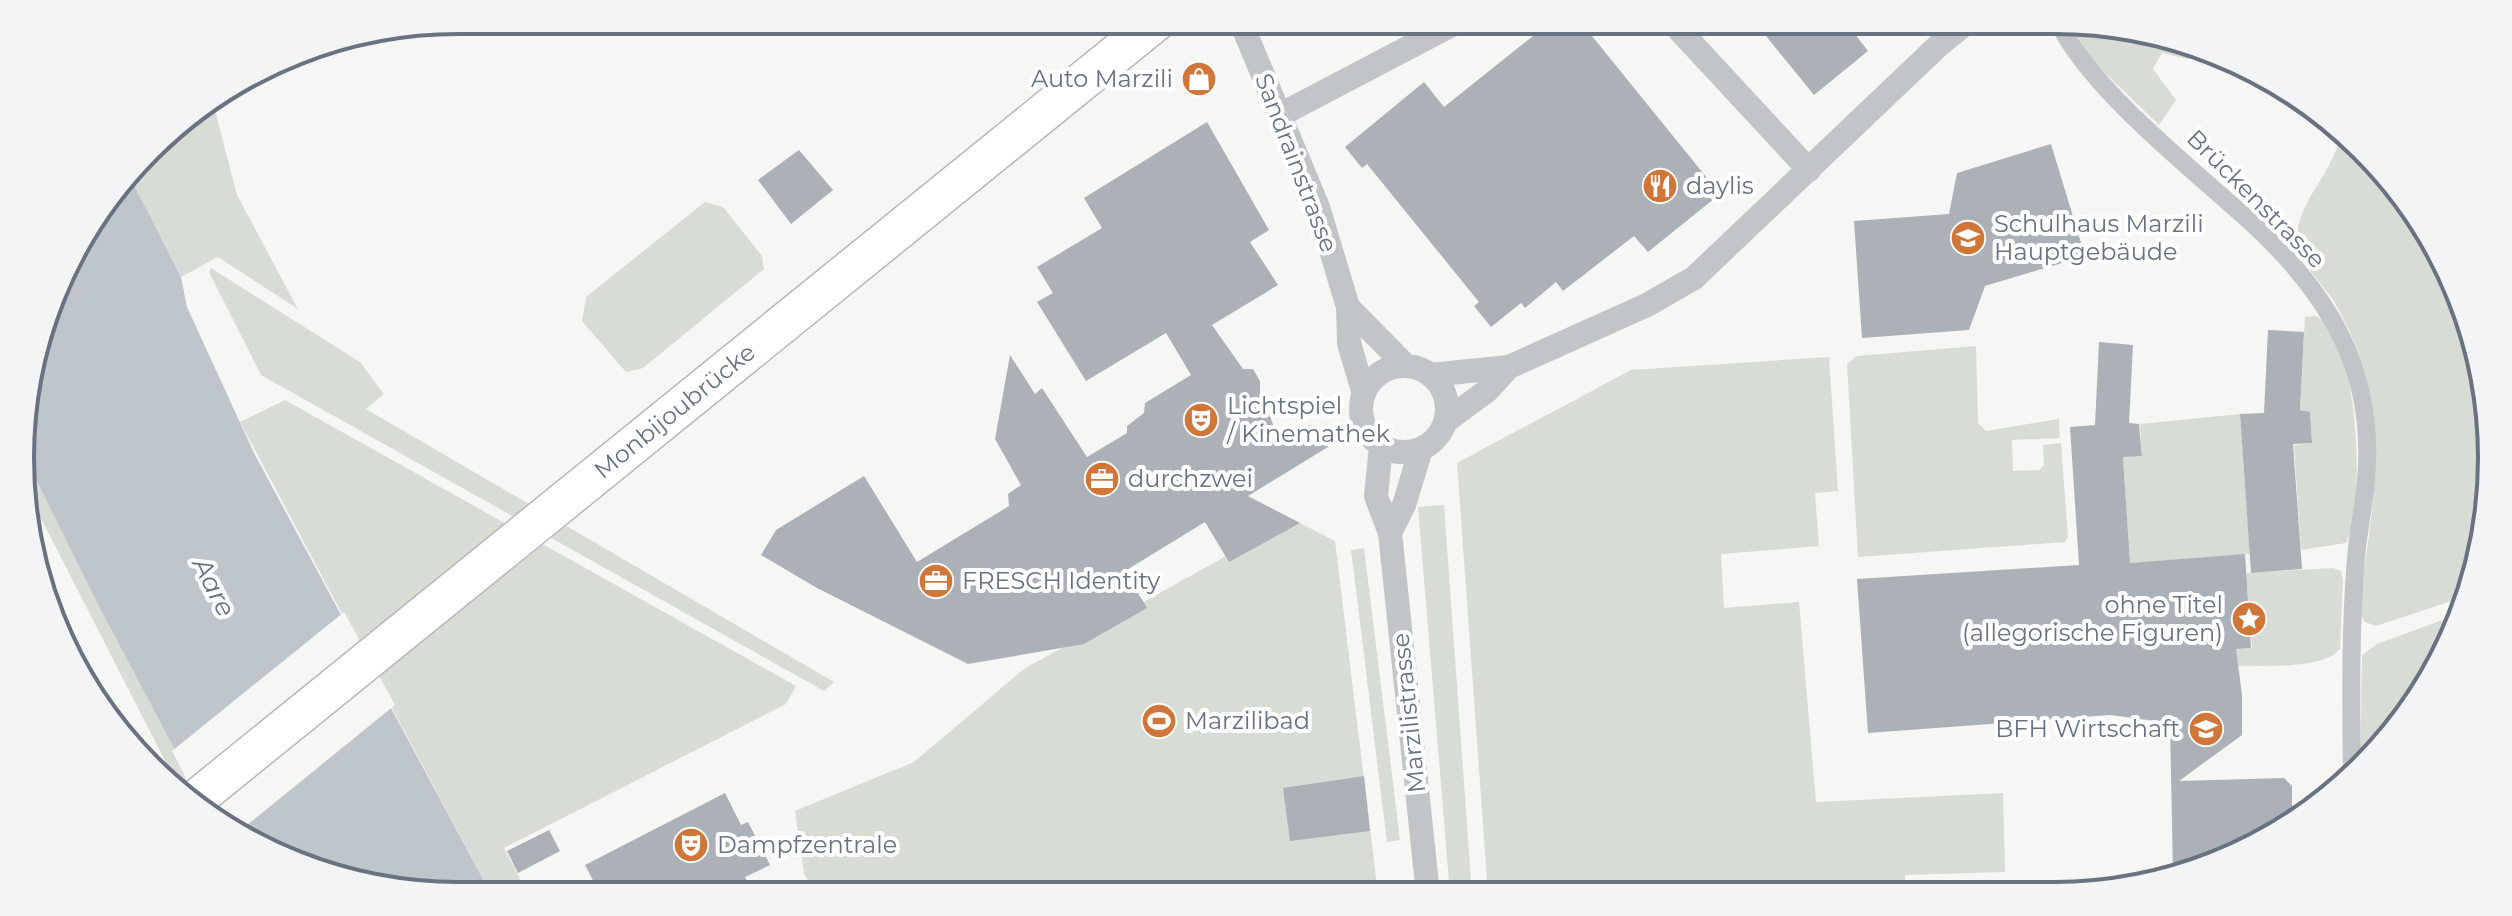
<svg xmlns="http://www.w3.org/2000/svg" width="2512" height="916" font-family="Montserrat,sans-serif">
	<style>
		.green { fill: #d7ddd5 }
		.water { fill: #bec5cb }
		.pier { fill: #f6f6f4 }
		.building { fill: #acb1b7 }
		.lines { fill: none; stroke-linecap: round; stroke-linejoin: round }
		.primary-casing { stroke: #b6b8bc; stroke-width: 41 }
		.pedestrian { stroke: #c2c5c8; stroke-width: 18 }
		.minor { stroke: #c2c5c8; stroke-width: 24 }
		.primary { stroke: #fff; stroke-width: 38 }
		.labels { text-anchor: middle; stroke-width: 8; stroke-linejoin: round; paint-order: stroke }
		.poi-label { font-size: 24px; fill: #687281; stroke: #fff; text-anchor: start }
		.street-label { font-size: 24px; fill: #687281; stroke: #fff }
		.water-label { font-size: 26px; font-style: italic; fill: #64737e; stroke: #fff }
		.rim { fill: none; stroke: #687281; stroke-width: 4 }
	</style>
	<rect width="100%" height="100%" fill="#f6f6f4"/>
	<path class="green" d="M2073,23l95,12 35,17 -15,7 -26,-6 -9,16 23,31 -17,25 -66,-64 -21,-32z
		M213,103l24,92 61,114 -80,-52 -37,20 -51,-100 40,-49z
		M2340,135l94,104 54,162 -11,171 -10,24 -91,30 -11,-4 -6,-10c8,-78 29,-160 7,-236 -7,-26 -18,-50 -31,-73 -12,-20 -40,-42 -38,-68 3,-37 37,-63 43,-100z
		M705,202l18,5 39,49 2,13 -121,99 -17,4 -44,-51 4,-24z
		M211,268l149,94 24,32 -18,15 468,273 -10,9 -563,-316 -52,-103z
		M2315,316c45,19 51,189 31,227l-45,7 -7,-105 18,-2 -2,-31 -10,-2 5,-93z
		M1976,346l2,77 8,8 73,-12 1,19 -48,2 1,31 26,-1 5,-5 -1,-20 18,-2 7,94 -3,5 -207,15 -11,-193 10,-8z
		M1829,357l9,134 -23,2 4,53 -98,8 3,54 75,-6 17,200 187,-9 2,79 -100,3v18l-417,1 -31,-431 174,-93z
		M285,400l511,286 -10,18 -282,144 25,48h-37l-252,-474z
		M2240,414l10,140 -120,9 -7,-106 19,-2 -2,-31z
		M26,459l183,355 -26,-18 -156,-305z
		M1444,505l28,389h-22l-32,-387z
		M1292,519l43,22 43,353 -562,1 -12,-22 -9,-62 119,-49 110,-93z
		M1364,548l36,292 -13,2 -36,-292z
		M2333,568l8,3 2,9 -3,69c-18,21 -75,16 -102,17l-2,-17 16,-1 -6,-75z
		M2459,614l-26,63 -73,89 2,-111 15,-11z"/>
	<path class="water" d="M130,177l51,100 6,30 67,146 238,443h-34l-114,-15 -135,-67 -108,-204 -75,-151 -2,-59 54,-161z"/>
	<path class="pier" d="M344,612l51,93 -154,125 -38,-19 -31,-60z"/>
	<path class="building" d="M1553,20h26l141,174 -72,58 -14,-16 -71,55 -7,-9 -31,26 -4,-5 -30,24 -17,-21 5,-4 -112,-138 -5,4 -17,-21 79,-65 20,25z
		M1753,20h91l24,31 -54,44z
		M1207,122l62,108 -19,12 28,43 -66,40 31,44h10l7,12v16l9,15 10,32 31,-19 12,8 6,14 -80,49 52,27 -71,39 -24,-40 -80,49 22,37 -63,36 -116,20 -151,-76 -56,-33 15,-25 88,-54 53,86 92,-56 -1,-12 13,-9 -26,-46 15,-84 25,39 7,-6 45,69 40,-24v-7l17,-13 1,-10 46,-28 -25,-42 -80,48 -49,-79 16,-9 -16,-26 65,-39 -18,-30z
		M2051,144l34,112 -100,30 -16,44 -107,8 -8,-117 95,-7 8,-41z
		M799,150l34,40 -42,34 -33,-44z
		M2268,330l36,2 -4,78 10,2 2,31 -19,1 9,125 -51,4 -11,-159 24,-1z
		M2099,342l34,3 -4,78 10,1 3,32 -19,1 7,106 115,-9 6,94 -15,1 6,46v40l-63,46 105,-3 8,8v35l-45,30 -74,23 -3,-151 -60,-8 -242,18 -11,-154 222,-14 -9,-138 25,-2z
		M1364,776l6,55 -80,10 -7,-53z
		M725,793l16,32 7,-3 22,43 -25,12 9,18 -153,1 -16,-31z
		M549,830l11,21 -42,22 -11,-22z"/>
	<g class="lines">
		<defs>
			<g id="primary">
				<path id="s1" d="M190,804l968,-784"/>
			</g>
		</defs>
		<use href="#primary" class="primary-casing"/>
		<path class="pedestrian" d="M2057,20c34,71 137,150 197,205 76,71 122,147 112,255 -2,26 -8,52 -10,78 -6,73 -5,146 -4,219"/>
		<path class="minor" d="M1240,20l78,187 30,100 1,36 15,51
			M1670,20l139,150
			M1280,115l181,-95
			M1348,307l58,59
			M1361 409a43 43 0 1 1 86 0a43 43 0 1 1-86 0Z
			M1430,375l79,-8 138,-62 47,-27 244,-232 32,-26
			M1446,421l42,-31 21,-23
			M1381,446l-5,50 14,37 38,361
			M1390,533l14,-28 17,-56
			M83,676l16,31"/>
		<use href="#primary" class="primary"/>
	</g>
	<defs>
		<symbol id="shop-disc" viewBox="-11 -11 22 22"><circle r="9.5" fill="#d17639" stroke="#fff"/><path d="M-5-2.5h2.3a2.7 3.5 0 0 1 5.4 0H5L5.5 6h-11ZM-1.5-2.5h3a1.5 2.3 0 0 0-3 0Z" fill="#fff"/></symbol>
		<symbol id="restaurant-disc" viewBox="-11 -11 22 22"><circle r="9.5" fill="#d17639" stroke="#fff"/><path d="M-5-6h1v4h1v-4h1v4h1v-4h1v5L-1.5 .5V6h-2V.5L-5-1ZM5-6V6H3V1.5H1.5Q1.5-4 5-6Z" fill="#fff"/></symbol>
		<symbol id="school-disc" viewBox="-11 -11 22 22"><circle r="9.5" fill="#d17639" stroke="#fff"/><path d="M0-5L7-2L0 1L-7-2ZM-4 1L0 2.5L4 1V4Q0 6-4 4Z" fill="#fff"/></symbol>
		<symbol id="theatre-disc" viewBox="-11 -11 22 22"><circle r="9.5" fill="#d17639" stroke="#fff"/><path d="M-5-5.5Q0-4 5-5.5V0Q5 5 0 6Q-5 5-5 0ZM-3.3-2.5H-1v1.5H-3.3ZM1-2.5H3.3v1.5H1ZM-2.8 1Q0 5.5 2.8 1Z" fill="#fff"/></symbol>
		<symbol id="office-disc" viewBox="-11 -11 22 22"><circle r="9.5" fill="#d17639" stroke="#fff"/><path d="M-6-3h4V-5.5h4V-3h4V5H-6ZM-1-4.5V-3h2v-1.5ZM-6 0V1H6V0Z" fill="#fff"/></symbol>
		<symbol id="sight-disc" viewBox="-11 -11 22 22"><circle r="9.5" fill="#d17639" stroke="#fff"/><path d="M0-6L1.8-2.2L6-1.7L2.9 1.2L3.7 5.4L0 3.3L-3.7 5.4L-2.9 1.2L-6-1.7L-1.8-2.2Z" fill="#fff"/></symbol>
		<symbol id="stadium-disc" viewBox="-11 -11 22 22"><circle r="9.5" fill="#d17639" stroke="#fff"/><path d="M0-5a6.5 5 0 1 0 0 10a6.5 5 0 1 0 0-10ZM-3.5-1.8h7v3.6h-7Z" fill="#fff"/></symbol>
		<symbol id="university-disc" viewBox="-11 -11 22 22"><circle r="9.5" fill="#d17639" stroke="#fff"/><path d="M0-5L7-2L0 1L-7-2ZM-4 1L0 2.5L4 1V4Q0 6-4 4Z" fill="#fff"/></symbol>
	</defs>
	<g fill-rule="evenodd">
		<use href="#shop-disc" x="1179" y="59" width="40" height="40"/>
		<use href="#restaurant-disc" x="1640" y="166" width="40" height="40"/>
		<use href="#school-disc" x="1948" y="218" width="40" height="40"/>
		<use href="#theatre-disc" x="1181" y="400" width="40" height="40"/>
		<use href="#office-disc" x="1082" y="459" width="40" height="40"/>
		<use href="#office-disc" x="916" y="561" width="40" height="40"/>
		<use href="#sight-disc" x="2229" y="599" width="40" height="40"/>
		<use href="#stadium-disc" x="1139" y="701" width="40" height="40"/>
		<use href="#university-disc" x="2186" y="709" width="40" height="40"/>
		<use href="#theatre-disc" x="671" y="825" width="40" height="40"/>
	</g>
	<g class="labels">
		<g class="poi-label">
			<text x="1173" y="87" text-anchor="end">Auto Marzili</text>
			<text x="1686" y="194">daylis</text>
			<text x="1994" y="232">Schulhaus Marzili<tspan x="1994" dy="28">Hauptgebäude</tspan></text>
			<text x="1227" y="414">Lichtspiel<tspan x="1227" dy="28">/ Kinemathek</tspan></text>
			<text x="1128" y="487">durchzwei</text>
			<text x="962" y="589">FRESCH Identity</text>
			<text x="2223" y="613" text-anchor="end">ohne Titel<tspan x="2223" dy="28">(allegorische Figuren)</tspan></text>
			<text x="1185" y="729">Marzilibad</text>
			<text x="2180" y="737" text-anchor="end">BFH Wirtschaft</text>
			<text x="717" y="853">Dampfzentrale</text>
		</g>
		<g class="street-label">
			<text transform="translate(1296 163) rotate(69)" y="8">Sandrainstrasse</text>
			<text transform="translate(2256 199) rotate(45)" y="8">Brückenstrasse</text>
			<text dy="8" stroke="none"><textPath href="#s1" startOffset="624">Monbijoubrücke</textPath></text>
			<text transform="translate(1409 713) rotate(-96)" y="8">Marzilistrasse</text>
		</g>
		<g class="water-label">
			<text transform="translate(214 587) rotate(63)" y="9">Aare</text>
		</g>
	</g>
	<path d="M0 0H2512V916H0ZM458 34H2054A424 424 0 0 1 2478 458V458A424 424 0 0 1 2054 882H458A424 424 0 0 1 34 458V458A424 424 0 0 1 458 34Z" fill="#f3f4f5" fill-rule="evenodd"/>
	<path class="rim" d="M458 34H2054A424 424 0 0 1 2478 458V458A424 424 0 0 1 2054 882H458A424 424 0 0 1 34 458V458A424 424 0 0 1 458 34Z"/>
</svg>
